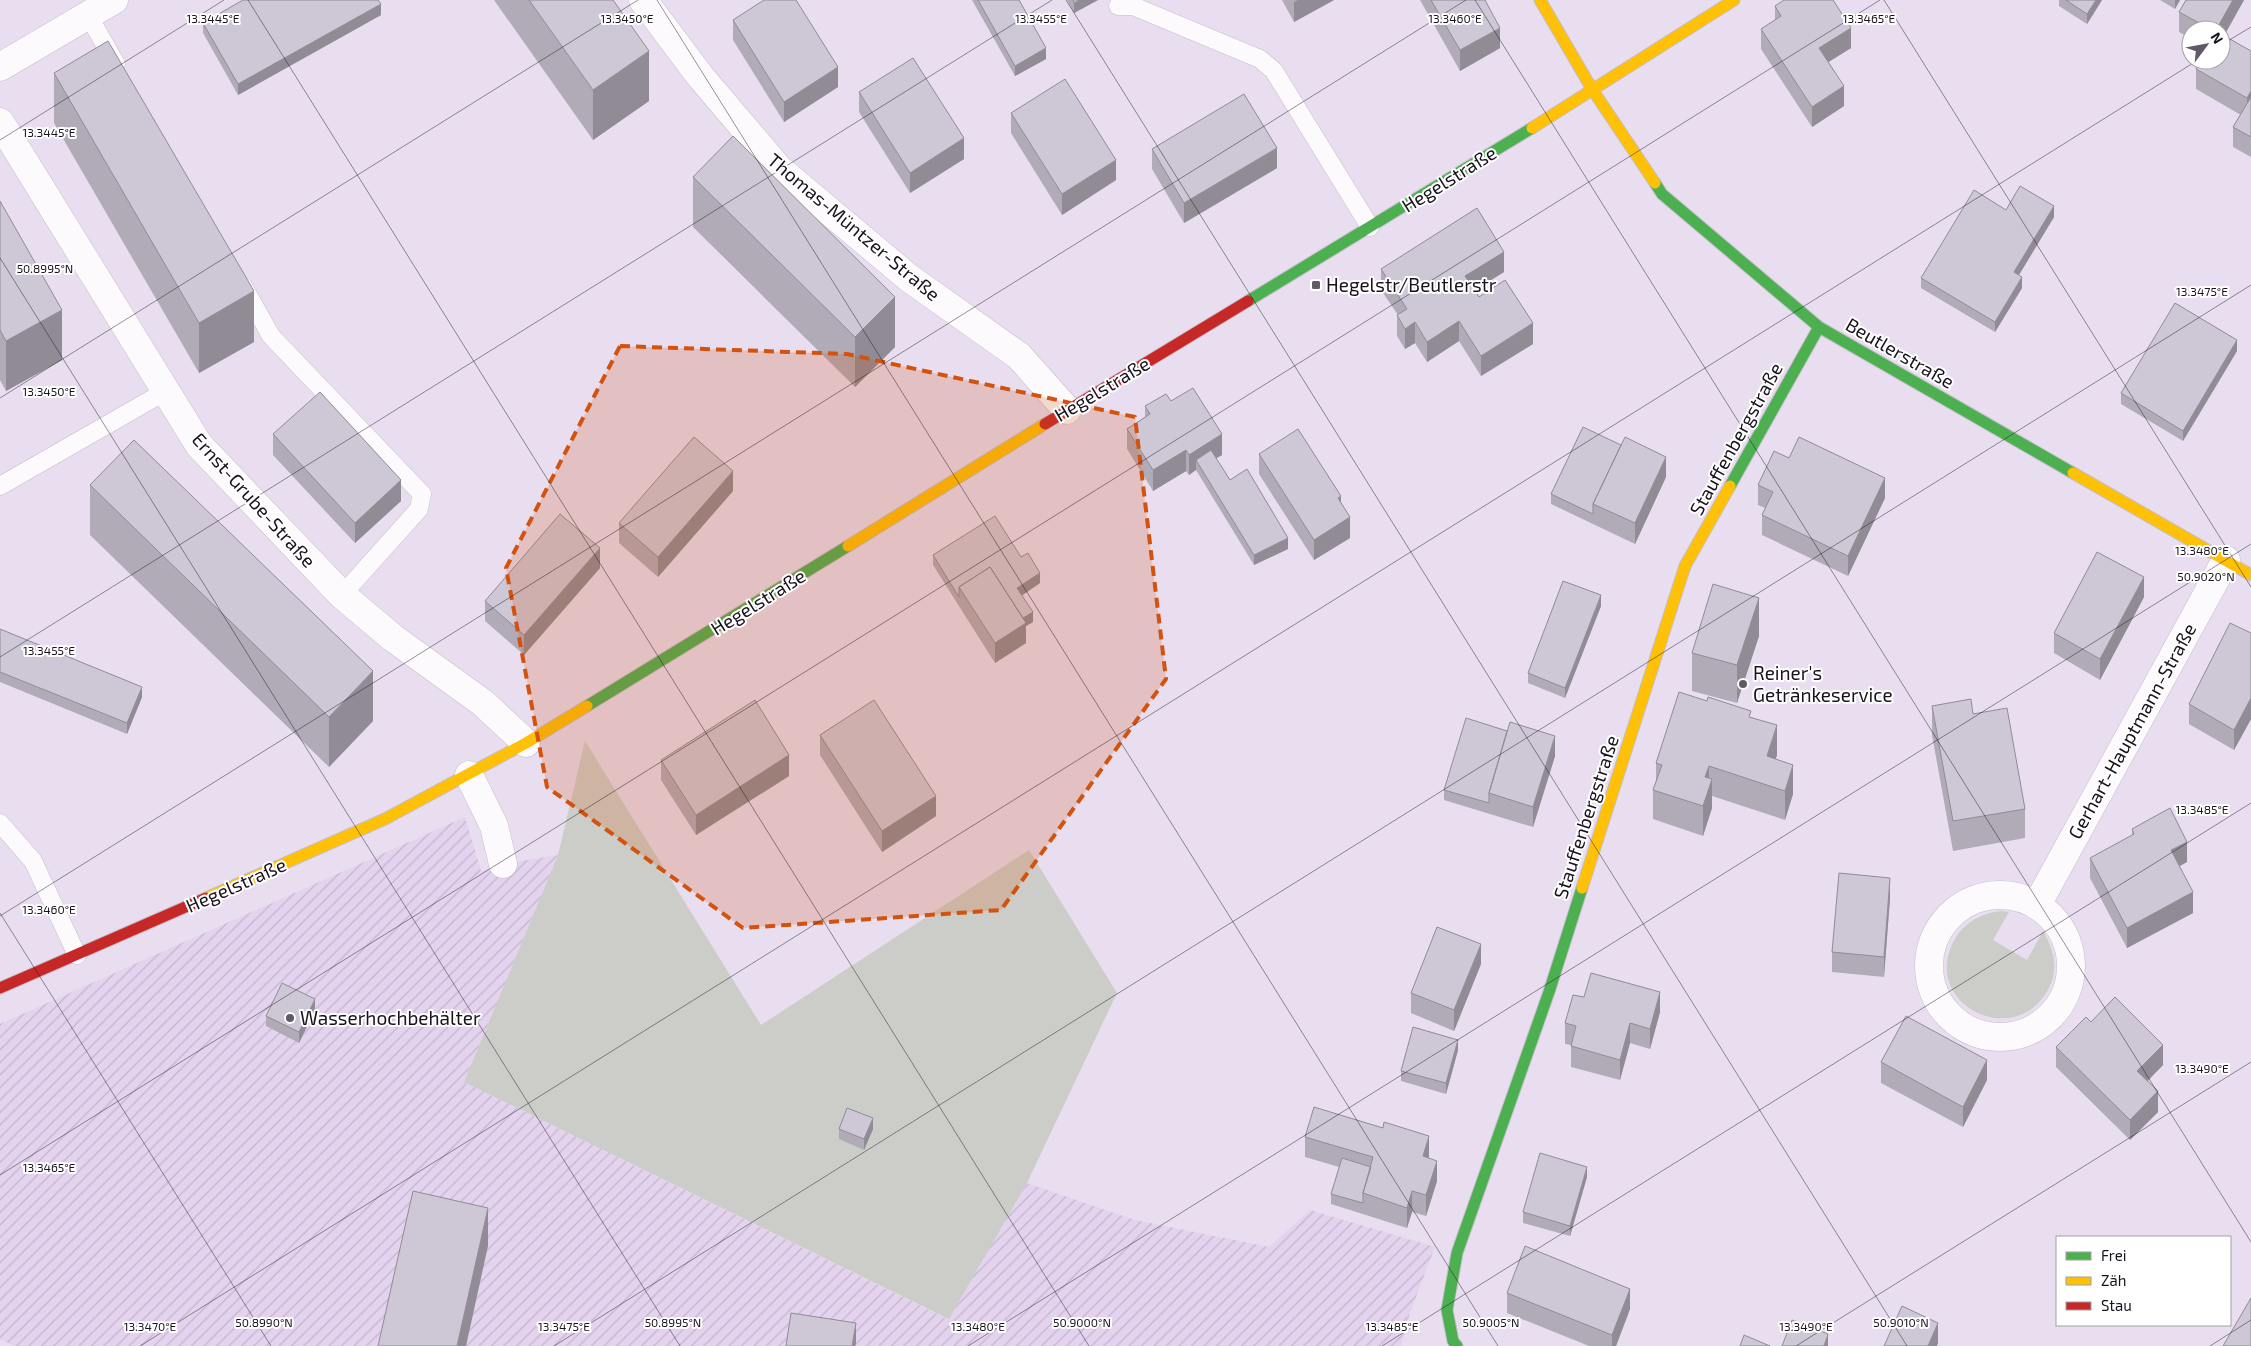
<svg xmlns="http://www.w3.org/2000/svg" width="2251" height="1346" font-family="'Exo 2',sans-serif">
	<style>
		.industrial { fill: url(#industrial-furrows) }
		.green { fill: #cccdc9 }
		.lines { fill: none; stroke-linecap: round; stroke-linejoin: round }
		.lane-casing { stroke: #c5beca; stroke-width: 19 }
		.street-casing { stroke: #c5beca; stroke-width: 29 }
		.fast-casing { stroke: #c5beca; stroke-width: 13 }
		.slow-casing { stroke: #c5beca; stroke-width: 13 }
		.jam-casing { stroke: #c5beca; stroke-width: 13 }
		.lane { stroke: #fcfafd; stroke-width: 18 }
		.street { stroke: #fcfafd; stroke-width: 28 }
		.fast { stroke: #4caf50; stroke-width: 11 }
		.slow { stroke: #ffc107; stroke-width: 11 }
		.jam { stroke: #c62828; stroke-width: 11 }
		.wall { fill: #b1abb7 }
		.shaded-wall { fill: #908b95 }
		.building { fill: #cec7d5; stroke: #908b95 }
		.marked { fill: #d3520e; fill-opacity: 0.2; stroke: #d3520e; stroke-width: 4; stroke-dasharray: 10 6; stroke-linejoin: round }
		.ticks { fill: none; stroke: #18121c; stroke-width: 1; stroke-opacity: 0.45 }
		.poi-dot { fill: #615966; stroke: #fff; stroke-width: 2 }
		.labels { text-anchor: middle; stroke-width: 4; stroke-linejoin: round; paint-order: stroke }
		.street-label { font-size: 19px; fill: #18121c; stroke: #fff }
		.poi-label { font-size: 19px; fill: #18121c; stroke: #fff; text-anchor: start }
		.ticks-label { font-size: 12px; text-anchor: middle; fill: #18121c; stroke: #fff; stroke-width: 4; stroke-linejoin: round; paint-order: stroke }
	</style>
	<defs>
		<pattern id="industrial-furrows" width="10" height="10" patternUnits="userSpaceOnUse" patternTransform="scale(1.25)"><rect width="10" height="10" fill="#e4d3ee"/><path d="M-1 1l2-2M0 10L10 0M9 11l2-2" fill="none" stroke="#c3b4cc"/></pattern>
	</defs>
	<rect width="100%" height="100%" fill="#e8deef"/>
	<path class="industrial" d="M465,817l16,54 22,-7 55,-9 -94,227 484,237 79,-136 108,37 134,27 41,-37 125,37 -25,66 -9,33h-1387l-14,-7v-315z"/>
	<path class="green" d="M585,741l176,284 268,-175 88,143 -90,190 -78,136 -485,-237 94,-227z
		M2000,911l9,1 -16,28 34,20 16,-29c11,19 16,37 6,57 -32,62 -123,19 -98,-41 9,-22 27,-33 49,-36z"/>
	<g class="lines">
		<defs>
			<path id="lane" d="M1118,6h15l127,53 14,12 96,156
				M88,15l28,49
				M243,286l28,50 151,158 -3,15 -77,86
				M0,486l166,-95
				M0,823l33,38 44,94"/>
			<path id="street" d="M643,0l57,76 79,93 130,109 110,78 48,54
				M0,67l114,-67
				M0,122l199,323 143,150 51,43 90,65 43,40
				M469,775l25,51 9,38
				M1929 966a71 71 0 1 1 142 0a71 71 0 1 1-142 0Z
				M2038,903l188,-343"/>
			<path id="fast" d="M1655,183l7,11 157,133 254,146
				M1248,301l284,-173
				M1730,486l89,-159
				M587,706l261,-160
				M1457,1346l-4,-5 -6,-31 10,-57 92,-261 33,-104"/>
			<path id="slow" d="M1540,0l52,89 63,94
				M1532,128l202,-128
				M2073,473l178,102
				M848,546l197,-122
				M1582,888l103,-322 45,-80
				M206,898l179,-79 141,-76 61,-37"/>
			<path id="jam" d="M1045,424l203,-123
				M0,988l206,-90"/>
		</defs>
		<use href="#lane" class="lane-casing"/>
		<use href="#street" class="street-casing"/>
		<use href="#fast" class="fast-casing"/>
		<use href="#slow" class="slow-casing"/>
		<use href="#jam" class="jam-casing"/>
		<use href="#lane" class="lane"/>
		<use href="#street" class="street"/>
		<use href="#fast" class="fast"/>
		<use href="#slow" class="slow"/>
		<use href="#jam" class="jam"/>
	</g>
	<path class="wall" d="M494,0h119l36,101 -56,39z
		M972,0h47l27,59 -31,17z
		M1067,0h31l-24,13z
		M1282,0h52l-40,22z
		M1420,0h65l15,48 -40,23z
		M2059,0h43l-15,24 -28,-18z
		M2160,0h20l-5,9z
		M2186,0h58l-20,36 27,15v106l-18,-10v-20l8,-12 -45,-26v-20l25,-39h-30v9l-12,-7v-20z
		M1775,6l76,42 -23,14 16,44 -32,21 -51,-78v-20l14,-9z
		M381,15l-143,80 -35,-62v-10z
		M733,20l105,67 -54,35 -51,-82z
		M54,73l200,269 -55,31 -145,-250z
		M859,92l105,67 -54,34 -51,-81z
		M1011,113l105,67 -54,35 -51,-82z
		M1152,149l125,19 -93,55 -32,-54z
		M693,177l202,170 -40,40 -162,-160z
		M0,201l62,159 -56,31 -6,-11z
		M2006,210l48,7 -35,58 3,13 -27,44 -74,-44v-10z
		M1381,269l123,3 -29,18 4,7 54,47 -52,32 -22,-35 -32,21 -12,-19 -10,6 -8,-13v-21h1l-17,-25z
		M2237,351l-54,90 -62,-37v-11z
		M1171,401l51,54 -6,3 14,22 58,69 -34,16 -58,-95 -7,5 -3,-4 -33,20 -26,-42v-20l18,-12v-11z
		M273,434l128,67 -46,42 -82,-88z
		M1259,454l82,50 9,34 -36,22 -55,-86z
		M1789,458l96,40 -37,78 -86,-41v-20l3,-7 -7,-3v-20z
		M1666,477l-31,67 -84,-40v-10z
		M90,485l283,236 -44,46 -239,-232z
		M733,491l-75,86 -39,-34v-20z
		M933,555l88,2 19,26 -18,12 11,27 -7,4v17l-31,20 -62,-98z
		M600,568l-76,87 -39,-34v-20z
		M2144,597l-44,83 -46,-27v-20z
		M1601,606l-36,92 -37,-15v-10z
		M0,629l142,68 -15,37 -127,-52z
		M2251,633v86l-17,31 -45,-26v-20z
		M1759,636l-22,67 -45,-12v-38z
		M1932,706l93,103v29l-72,13 -21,-116z
		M1751,717l26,38 -2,4 18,35 -8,26 -73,-24v12l-9,28 -50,-17v-29l3,-9v-18z
		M820,735l116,81 -54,36 -62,-97z
		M1555,756l-22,71 -89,-27v-10z
		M661,760l128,16 -93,59 -35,-55z
		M2132,829l55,33 -8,4 14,47 -66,35 -37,-70v-20l42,-22z
		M1890,898l-6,79 -52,-5v-20z
		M1481,964l-27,67 -43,-18v-20z
		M1584,997l76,15 -10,37 -20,-6 -10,37 -49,-13v-22l-6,-1v-21z
		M315,1010l-16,33 -33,-17v-10z
		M2091,1022l72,43 -15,16 10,31 -28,28 -74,-73v-20z
		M1458,1050l-12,44 -45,-13v-10z
		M1881,1062l106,18 -24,47 -82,-44z
		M839,1129h34l-9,21 -25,-11z
		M1305,1137l124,19v2l8,23 -11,35 -14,-4 -5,16 -76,-24v-10l8,-27 -34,-10z
		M1587,1177l-17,59 -47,-13v-11z
		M1507,1293l123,16 -14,37h-27l-82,-33z"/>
	<path class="shaded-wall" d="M1080,0h18l-24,13v-10z
		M1298,0h36l-40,22v-20z
		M2096,0h6l-15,24v-10z
		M2175,0h5l-5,9z
		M2233,0h11l-23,41v-11h-5z
		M381,4v11l-143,80v-11z
		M1500,28v20l-40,23v-21z
		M1851,28v20l-32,20v-20z
		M1046,48v11l-31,17v-10z
		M649,51v50l-56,39v-50z
		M838,67v20l-54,35v-20z
		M1844,86v20l-32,21v-20z
		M2251,91v20l-4,7v-20z
		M964,138v21l-54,34v-20z
		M1277,148v20l-93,55v-20z
		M1116,160v20l-54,35v-21z
		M2054,206v11l-40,66v-11z
		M1504,252v20l-39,24v-20z
		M2022,277v11l-27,44v-10z
		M254,291v51l-55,31v-50z
		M895,297v50l-40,40v-50z
		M62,310v50l-56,31v-50z
		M1459,321v20l-32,21v-20z
		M1415,322v21l-10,6v-20z
		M1533,323v21l-52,32v-20z
		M2237,340v11l-54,90v-10z
		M1222,434v21l-21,12 -5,-7v10l-7,5v-20z
		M1186,450v21l-33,20v-21z
		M1666,457v20l-31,67v-21z
		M733,471v20l-75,86v-20z
		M1885,478v20l-37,78v-20z
		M401,480v21l-46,42v-20z
		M1341,496v20l-3,-18z
		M1350,517v21l-36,22v-20z
		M1288,538v11l-34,16v-10z
		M600,548v20l-76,87v-20z
		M1040,573v10l-23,16v-11z
		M2144,577v20l-44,83v-21z
		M1601,595v11l-36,92v-10z
		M1759,598v38l-22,67v-38z
		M1033,612v10l-7,4v17l-31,20v-20l23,-23z
		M373,671v50l-44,46v-50z
		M142,687v10l-15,37v-11z
		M2251,698v21l-17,31v-20z
		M1777,725v30l-10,31v-30z
		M1555,736v20l-22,71v-20z
		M789,755v21l-93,59v-20z
		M1793,765v29l-8,26v-29z
		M1709,766v24l3,-11v29l-9,28v-30l2,-29z
		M936,796v20l-54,36v-21z
		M2187,842v20l-16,9v-21z
		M1890,878v20l-6,79v-20z
		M2193,892v21l-66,35v-20z
		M1481,944v20l-27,67v-21z
		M1660,992v20l-10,37v-20z
		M315,999v11l-16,33v-11z
		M1630,1023v20l-10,37v-20z
		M1458,1040v10l-12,44v-11z
		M2163,1045v20l-26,26v-20z
		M1987,1060v20l-24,47v-20z
		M2158,1091v21l-28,28v-20z
		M873,1118v11l-9,21v-11z
		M1429,1136v20l-6,20v-20z
		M1437,1161v20l-11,35v-21z
		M1587,1167v10l-17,59v-10z
		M1412,1191v21l-5,16v-20z
		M488,1208v38l-22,100h-9z
		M1630,1289v20l-14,37h-4v-11z
		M856,1323v21l-1,2h-3z
		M1938,1323v20l-1,3h-9z
		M1828,1334v12h-4z"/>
	<path class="building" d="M243,0h135l3,4 -143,80 -35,-61z
		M529,0h84l36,51 -56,39z
		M764,0h32l42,67 -54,35 -51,-82z
		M978,0h41l27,48 -31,18z
		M1073,0h7l-6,3z
		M1431,0h54l15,28 -40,22z
		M1784,0h49l18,28 -32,20 25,38 -32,21 -51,-78 20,-13 -6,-10z
		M2066,0h30l-9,14z
		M2186,0h47l-17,30h-4l-33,-18z
		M2221,34l30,17v40l-4,7 -51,-29 5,-9h20z
		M108,41l146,250 -55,32 -145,-250z
		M913,58l51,80 -54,35 -51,-81z
		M1065,79l51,81 -54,34 -51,-81z
		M1244,94l33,54 -93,55 -32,-54z
		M2251,97v40l-18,-10z
		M733,136l162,161 -40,40 -162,-160z
		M2020,186l34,20 -40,66 8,5 -27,45 -74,-44 53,-88 32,20z
		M0,201l62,109 -56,31 -6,-11z
		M1477,208l27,44 -39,24 14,21 26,-17 28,43 -52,33 -22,-35 -32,21 -12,-20 -10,7 -8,-14 10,-6 -26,-40z
		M2175,303l62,37 -54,91 -62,-38z
		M1193,388l29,46 -33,21 -3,-5 -33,20 -26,-41 23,-15 -5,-8 21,-12 5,7z
		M320,392l81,88 -46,43 -82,-89z
		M1583,427l38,18 -28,59v10l-42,-20z
		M1298,429l43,67 -3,2 12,19 -36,23 -55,-86z
		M694,437l39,34 -75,86 -39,-34z
		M1625,437l41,20 -31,66 -42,-19z
		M1799,437l86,41 -37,78 -86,-41 11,-23 -15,-7 16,-34 15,7z
		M134,440l239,231 -44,46 -239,-232z
		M1211,450l19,30 17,-11 41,69 -34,17 -58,-95z
		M560,514l40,34 -76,87 -39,-34z
		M995,516l26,41 7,-4 12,20 -23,15 16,24 -10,6 -33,-51 -31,20v10l-26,-42z
		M2097,552l47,25 -44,82 -46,-26z
		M990,567l36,56 -31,20 -36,-56z
		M1563,581l38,14 -36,93 -37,-15z
		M1713,584l46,14 -22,67 -45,-12z
		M2230,623l21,10v65l-17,32 -45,-26z
		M0,629l142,58 -15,36 -127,-51z
		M1679,692l28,9 1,-4 43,14 -2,6 28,8 -10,31 26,9 -8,26 -76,-25 -4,11 7,2 -9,27 -50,-16 9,-25 -6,-2z
		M1971,699l2,15 34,-6 18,101 -72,12 -21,-115z
		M755,700l34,55 -93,60 -35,-55z
		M874,700l62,96 -54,35 -62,-96z
		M1466,718l41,13 -18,62v10l-45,-13z
		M1510,722l45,14 -22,71 -44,-14z
		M2170,808l17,34 -16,8 22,42 -66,36 -37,-70 44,-24 -2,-5z
		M1839,873l51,5 -6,79 -52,-5z
		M1437,927l44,17 -27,66 -43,-17z
		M1591,973l69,19 -10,37 -20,-6 -10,37 -49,-14 5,-20 -11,-3 8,-28 11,2z
		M282,983l33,16 -16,33 -33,-16z
		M2115,997l48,48 -26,26 21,20 -28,29 -74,-73 30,-30 5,5z
		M1906,1016l81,44 -24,47 -82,-45z
		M1413,1027l45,13 -12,43 -45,-12z
		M1314,1107l69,21 1,-6 45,14 -6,20 14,5 -11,34 -14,-4 -5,17 -44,-15 10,-36 -68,-20z
		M847,1108l26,10 -9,21 -25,-10z
		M1540,1153l47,14 -17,59 -47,-14z
		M1342,1158l29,9 -8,26v10l-32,-9z
		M413,1191l75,17 -31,138h-79z
		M1525,1246l105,43 -18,46 -105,-42z
		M2251,1298v48h-28z
		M1902,1306l36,17 -10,23h-44z
		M791,1313l65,10 -4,23h-66z
		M1792,1320l36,14 -4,12h-42z
		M1744,1335l26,11h-30z"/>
	<path class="marked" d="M620,346l227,8 288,63 31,262 -165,231 -258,18 -196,-141 -41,-219z"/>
	<path class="ticks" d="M248,0l841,1346M657,0l841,1346M1066,0l841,1346M1475,0l776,1242M1884,0l367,587M2221,45l30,-18M0,140l224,-140M0,258l680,1088M0,398l638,-398M0,657l1052,-657M0,913l271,433M0,916l1466,-916M0,1175l1880,-1175M140,1346l2058,-1286M554,1346l1697,-1061M968,1346l1283,-802M1382,1346l869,-543M1796,1346l455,-284M2210,1346l41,-26"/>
	<g class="poi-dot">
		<rect x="1311" y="280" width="10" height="10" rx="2.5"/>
		<circle cx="1743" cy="684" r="5"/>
		<circle cx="290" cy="1018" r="5"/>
	</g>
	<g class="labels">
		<g class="street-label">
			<text transform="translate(1449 179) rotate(-32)" y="7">Hegelstraße</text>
			<text transform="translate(854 227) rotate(40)" y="7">Thomas-Müntzer-Straße</text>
			<text transform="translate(1900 353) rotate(30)" y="7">Beutlerstraße</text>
			<text transform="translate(1102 389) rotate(-31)" y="7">Hegelstraße</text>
			<text transform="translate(1736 439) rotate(-61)" y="7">Stauffenbergstraße</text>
			<text transform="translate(254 500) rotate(48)" y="7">Ernst-Grube-Straße</text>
			<text transform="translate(758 602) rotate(-32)" y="7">Hegelstraße</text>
			<text transform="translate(2132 731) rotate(-61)" y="7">Gerhart-Hauptmann-Straße</text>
			<text transform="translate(1586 817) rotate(-72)" y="7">Stauffenbergstraße</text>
			<text transform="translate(236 885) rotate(-24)" y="7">Hegelstraße</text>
		</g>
		<g class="poi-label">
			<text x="1326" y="292">Hegelstr/Beutlerstr</text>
			<text x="1753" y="680">Reiner's<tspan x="1753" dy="22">Getränkeservice</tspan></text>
			<text x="300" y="1025">Wasserhochbehälter</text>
		</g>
	</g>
	<g class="ticks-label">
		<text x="213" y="23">13.3445°E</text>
		<text x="627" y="23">13.3450°E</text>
		<text x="1041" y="23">13.3455°E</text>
		<text x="1455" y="23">13.3460°E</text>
		<text x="1869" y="23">13.3465°E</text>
		<text x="49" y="137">13.3445°E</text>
		<text x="45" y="273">50.8995°N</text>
		<text x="2202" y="296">13.3475°E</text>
		<text x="49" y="396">13.3450°E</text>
		<text x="2202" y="555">13.3480°E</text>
		<text x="2206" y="581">50.9020°N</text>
		<text x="49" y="655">13.3455°E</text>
		<text x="2202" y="814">13.3485°E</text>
		<text x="49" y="914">13.3460°E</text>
		<text x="2202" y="1073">13.3490°E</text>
		<text x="49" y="1172">13.3465°E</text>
		<text x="264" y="1327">50.8990°N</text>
		<text x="673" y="1327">50.8995°N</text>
		<text x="1082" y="1327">50.9000°N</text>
		<text x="1491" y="1327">50.9005°N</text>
		<text x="1901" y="1327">50.9010°N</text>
		<text x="150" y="1331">13.3470°E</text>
		<text x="564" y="1331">13.3475°E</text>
		<text x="978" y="1331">13.3480°E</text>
		<text x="1392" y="1331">13.3485°E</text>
		<text x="1806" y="1331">13.3490°E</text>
	</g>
	<rect x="2056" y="1236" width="175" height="90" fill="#ffffff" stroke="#a3a0a4"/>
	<rect x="2066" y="1252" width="25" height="8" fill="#4caf50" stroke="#a3a0a4"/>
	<text x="2101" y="1261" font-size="15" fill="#18121c">Frei</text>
	<rect x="2066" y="1277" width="25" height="8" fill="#ffc107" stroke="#a3a0a4"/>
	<text x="2101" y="1286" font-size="15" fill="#18121c">Zäh</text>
	<rect x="2066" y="1302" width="25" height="8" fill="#c62828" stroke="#a3a0a4"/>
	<text x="2101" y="1311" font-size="15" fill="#18121c">Stau</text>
	<g transform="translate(2206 45) rotate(58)"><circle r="24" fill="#ffffff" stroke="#a3a0a4"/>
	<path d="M0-4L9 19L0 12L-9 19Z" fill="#615966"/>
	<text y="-8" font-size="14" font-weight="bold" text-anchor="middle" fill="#18121c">N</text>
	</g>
</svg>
